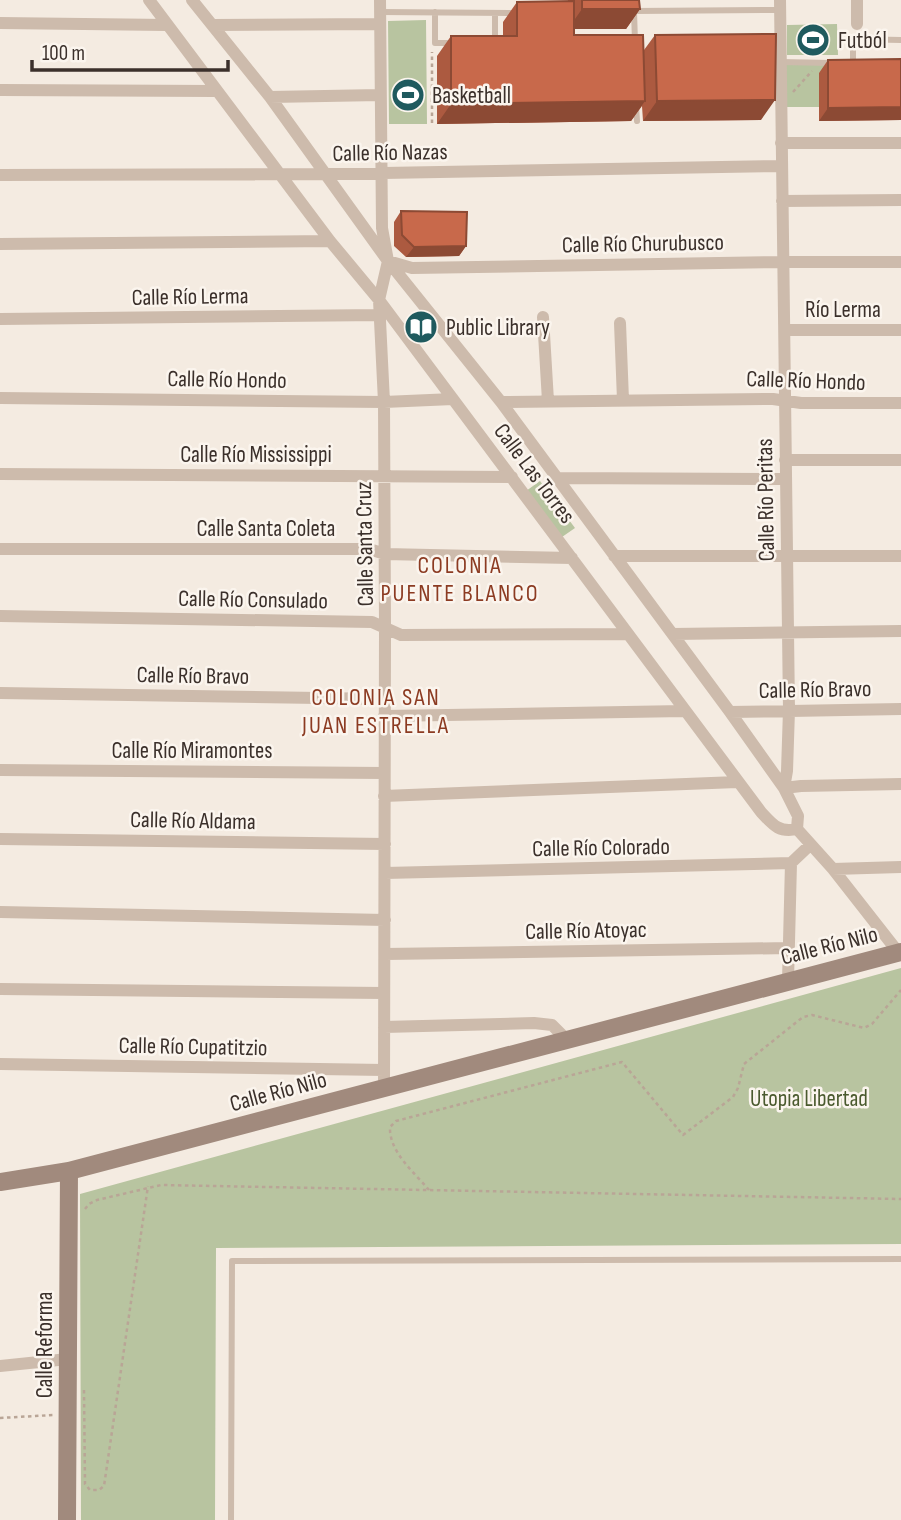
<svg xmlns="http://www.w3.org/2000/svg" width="901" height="1520" font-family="'Sofia Sans Condensed',sans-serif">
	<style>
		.green { fill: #b8c4a0 }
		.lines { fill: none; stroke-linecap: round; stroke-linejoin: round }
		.path { stroke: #b9a596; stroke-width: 2.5; stroke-dasharray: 3.5 3.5; stroke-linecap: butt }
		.lane { stroke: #cdbbac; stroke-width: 6 }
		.street { stroke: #cdbbac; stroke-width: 12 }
		.secondary { stroke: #a18a7d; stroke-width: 18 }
		.wall { fill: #ac5a40 }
		.shaded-wall { fill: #8c4a34 }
		.building { fill: #c8694b; stroke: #8c4a34; stroke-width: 2 }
		.labels { text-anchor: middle; stroke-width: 5; stroke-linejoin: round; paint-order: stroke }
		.poi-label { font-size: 23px; fill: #3b302b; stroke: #fbf5ee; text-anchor: start }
		.street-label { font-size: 23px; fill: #3b302b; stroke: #fbf5ee }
		.park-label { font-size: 23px; fill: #4a5a2e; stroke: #fbf5ee }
		.neighbourhood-label { font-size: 24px; letter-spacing: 2px; fill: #8c3b22; stroke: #fbf5ee }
	</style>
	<rect width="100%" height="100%" fill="#f4ebe1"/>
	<path class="green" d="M426,20l1,104h-38l-1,-103z
		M837,24l1,31h-51v-30z
		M785,65h53l-19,8v34h-34z
		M540,481l35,47 -13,9 -36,-46z
		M901,968v276l-685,4 -1,272h-134l-1,-326z"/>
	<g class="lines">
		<path class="path" d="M793,92l19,-21
			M432,123v-71
			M429,1190c-15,-18 -40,-38 -39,-63l6,-6 226,-59 61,73 50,-38 5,-9 6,-24 59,-47 9,-2 52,13 8,-4 29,-34
			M85,1209l4,-5 8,-4 64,-15 740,14
			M84,1390l1,94 5,6h9l5,-4 44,-300
			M0,1418l53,-3"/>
		<path class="lane" d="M380,12l138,1
			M435,12v31h18
			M495,42v-29
			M635,42l-1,-31 146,-1
			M781,62l50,1
			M853,63v-24l48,1
			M636,106l1,15
			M231,1520l1,-259 669,-2"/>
		<path class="street" d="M149,0l181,241 49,59 382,512c12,13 18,21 36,17
			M192,0l78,97 118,164 113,141 229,310 54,76 14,28 -1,13
			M380,0l2,228 6,33 -9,39 5,102 1,227 -1,459
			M780,0l9,710 -2,61 -3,17
			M857,0v24
			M0,23l167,2
			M212,25l167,-1
			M0,90l215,1
			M270,97l110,-2
			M781,143h120
			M0,175l327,-1 454,-8
			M782,201l119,-1
			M0,244l330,-3
			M388,261l24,7 370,-6h119
			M543,317l5,84
			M0,319l381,-4
			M620,323l3,77
			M785,330h116
			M0,398l384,4 69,-3
			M501,402l272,-3 28,4h100
			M785,460h116
			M0,474l512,3
			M558,478l228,1
			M0,549h369l16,5 187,4
			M614,556h287
			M0,616l372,6 29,13 227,-1
			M673,634l228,-3
			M0,693l385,6
			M730,712l171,-3
			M384,716l300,-5
			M0,770l384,3
			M784,788l17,-2 100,-2
			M384,796l353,-14
			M797,829l36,40 65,83
			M0,839l385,5
			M833,869l68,-2
			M385,873l406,-10 19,-18
			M0,912l385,8
			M385,954l403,-6
			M788,981l3,-118
			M0,989l384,4
			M384,1027l150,-4 18,2 14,14
			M0,1064l384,6
			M0,1366l68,-7"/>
		<path class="secondary" d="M0,1182l69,-11 832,-219
			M67,1520l2,-349"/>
	</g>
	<path class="wall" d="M568,0h71l1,9 -14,20h-52v6l70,15 11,-15 106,85 -118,1 -1,-15 -11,15 -194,3v-68l14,-20h52v-14l14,-20 51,-1z
		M901,59v61l-82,1v-48l9,-13z
		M401,211l65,35 -7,10 -53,1 -12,-11v-24z"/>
	<path class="shaded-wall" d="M582,9h58l-14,20h-58z
		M775,100l-14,20 -118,1 14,-20z
		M645,101l-14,20 -194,3 14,-20z
		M901,107v13l-82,1 9,-13z
		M466,246l-7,10 -53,1 8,-10z"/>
	<path class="building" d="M582,0h57l1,9h-58z
		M574,1v34h69l2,66 -194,3v-68h66v-34z
		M776,34l-1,66 -118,1 -2,-66z
		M901,59v48l-73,1v-48z
		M401,211l66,1 -1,34 -52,1 -12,-12z"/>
	<defs>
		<symbol id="stadium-disc" viewBox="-11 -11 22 22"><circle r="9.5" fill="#1f5a5e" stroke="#fbf5ee"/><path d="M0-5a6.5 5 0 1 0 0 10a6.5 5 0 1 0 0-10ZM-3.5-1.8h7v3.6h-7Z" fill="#fff"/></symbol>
		<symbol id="library-disc" viewBox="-11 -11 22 22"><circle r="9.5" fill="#1f5a5e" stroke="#fbf5ee"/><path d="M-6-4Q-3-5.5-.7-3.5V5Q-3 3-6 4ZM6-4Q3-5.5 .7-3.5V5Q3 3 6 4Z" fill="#fff"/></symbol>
	</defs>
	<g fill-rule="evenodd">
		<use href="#stadium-disc" x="794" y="21" width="38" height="38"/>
		<use href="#stadium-disc" x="389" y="76" width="38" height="38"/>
		<use href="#library-disc" x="402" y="308" width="38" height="38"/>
	</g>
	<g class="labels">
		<g class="poi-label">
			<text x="838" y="48">Futból</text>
			<text x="432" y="103">Basketball</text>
			<text x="446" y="335">Public Library</text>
		</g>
		<g class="street-label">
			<text transform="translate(390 152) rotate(-1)" y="8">Calle Río Nazas</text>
			<text transform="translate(643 243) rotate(-1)" y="8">Calle Río Churubusco</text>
			<text transform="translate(190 296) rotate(-1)" y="8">Calle Río Lerma</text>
			<text x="843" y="317">Río Lerma</text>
			<text transform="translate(227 379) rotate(1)" y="8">Calle Río Hondo</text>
			<text transform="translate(806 380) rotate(2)" y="8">Calle Río Hondo</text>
			<text x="256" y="462">Calle Río Mississippi</text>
			<text transform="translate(535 473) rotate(53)" y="8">Calle Las Torres</text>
			<text transform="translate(765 500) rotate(-91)" y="8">Calle Río Peritas</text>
			<text x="266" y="536">Calle Santa Coleta</text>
			<text transform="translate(364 544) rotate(-91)" y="8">Calle Santa Cruz</text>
			<text transform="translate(253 599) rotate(1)" y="8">Calle Río Consulado</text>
			<text transform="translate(193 675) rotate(1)" y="8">Calle Río Bravo</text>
			<text transform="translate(815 689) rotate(-1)" y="8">Calle Río Bravo</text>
			<text x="192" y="758">Calle Río Miramontes</text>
			<text transform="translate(193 820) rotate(1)" y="8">Calle Río Aldama</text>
			<text transform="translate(601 847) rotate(-1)" y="8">Calle Río Colorado</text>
			<text transform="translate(586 930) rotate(-1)" y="8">Calle Río Atoyac</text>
			<text transform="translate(829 945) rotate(-14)" y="8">Calle Río Nilo</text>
			<text transform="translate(193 1046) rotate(1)" y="8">Calle Río Cupatitzio</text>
			<text transform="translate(278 1091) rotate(-15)" y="8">Calle Río Nilo</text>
			<text transform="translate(44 1345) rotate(-90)" y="8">Calle Reforma</text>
		</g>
		<g class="park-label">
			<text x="809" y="1106">Utopia Libertad</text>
		</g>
		<g class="neighbourhood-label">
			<text x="460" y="573">COLONIA<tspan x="460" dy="28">PUENTE BLANCO</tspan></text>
			<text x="376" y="705">COLONIA SAN<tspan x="376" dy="28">JUAN ESTRELLA</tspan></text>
		</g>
	</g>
	<path d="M32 60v10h196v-10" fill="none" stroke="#3b302b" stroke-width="3.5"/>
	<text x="42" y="60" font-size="21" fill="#3b302b" stroke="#fbf5ee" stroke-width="5" paint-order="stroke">100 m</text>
</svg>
